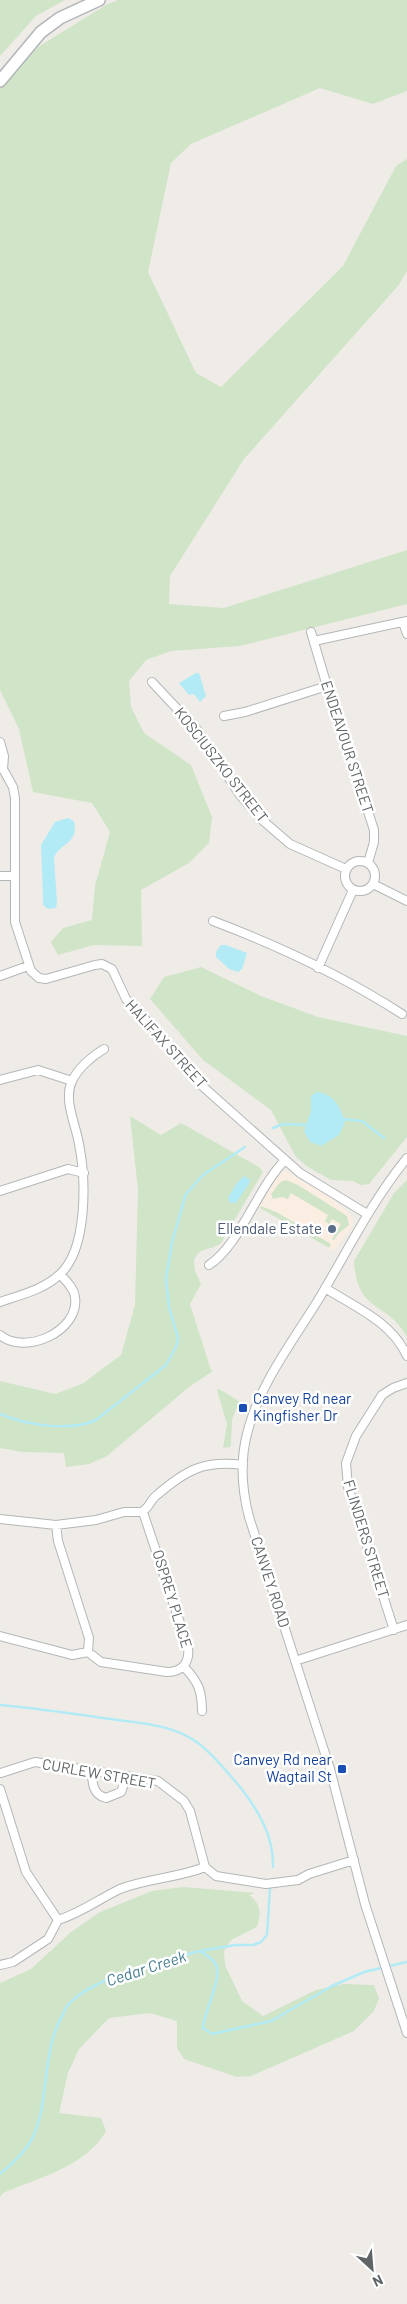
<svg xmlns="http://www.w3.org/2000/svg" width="407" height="2304" font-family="Barlow,sans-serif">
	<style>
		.commercial { fill: #faeee2 }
		.green { fill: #d0e4c8 }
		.water { fill: #b2ebf5 }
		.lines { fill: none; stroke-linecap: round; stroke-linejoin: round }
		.stream { stroke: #b2ebf5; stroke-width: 2.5 }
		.minor-casing { stroke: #b3b6b8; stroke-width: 10 }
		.secondary-casing { stroke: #b2b6b9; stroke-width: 14 }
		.minor { stroke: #fff; stroke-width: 8 }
		.secondary { stroke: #fff; stroke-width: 11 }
		.service-dot { fill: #5c6f8a; stroke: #fff; stroke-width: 2 }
		.transit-dot { fill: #1a4fb4; stroke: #fff; stroke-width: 2 }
		.labels { text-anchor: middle; stroke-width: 5; stroke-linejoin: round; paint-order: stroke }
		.street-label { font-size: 15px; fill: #5f6466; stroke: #fff }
		.service-label { font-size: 15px; fill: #4e5e75; stroke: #fff; text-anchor: end }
		.transit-label { font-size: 15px; fill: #164399; stroke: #fff; text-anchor: start }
		.water-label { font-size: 16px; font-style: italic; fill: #467d8e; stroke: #fff }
	</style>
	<rect width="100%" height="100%" fill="#efece8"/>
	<path class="commercial" d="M286,1171l47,28 18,17 2,9 -19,26 -77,-45 22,-34z"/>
	<path class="green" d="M0,0h65l-29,16 -36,40z
		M118,0h289v91l-34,13 -53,-16 -129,56 -20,19 -23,109 48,101 25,14 122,-121 53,-100 11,-7v112l-9,15 -154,173 -74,117 -1,28 55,4 183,-58v54l-167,42 -69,5 -25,9 -17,21 2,26 13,26 47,32 21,52 -3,26 -20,20 -48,27 1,56 -48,-1 -36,10 -7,-13 12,-14 29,-8 3,-34 15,-54 -18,-29 -59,-11 -14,-63 -19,-39v-603l38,-40 68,-42z
		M201,967l60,29 57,21 89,19v101l-38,47 -8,1 -8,-4 -22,-1 -23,-13 -12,-10 -25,-47 -68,-50 -53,-61 14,-22z
		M130,1116l31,19 20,-12 78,44 4,5 -42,71c-9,8 -22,3 -27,18l1,10 6,13 -11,20 21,66 2,1 -24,16 -82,69 -18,8 -23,3 -2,-14 -42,-1 -22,-4v-67l55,13 27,-10 39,-29 14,-50 3,-115z
		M286,1180l12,5 49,31 2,9 -10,8 -5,7 -2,-1 9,-15 -9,-5 -3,5 -4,-3 3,-6 -37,-22 -3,6 -6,-2 -9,2 -2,-5c6,-6 6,-12 15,-14z
		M407,1180v157c-19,-36 -50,-23 -53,-76l40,-68z
		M261,1206l17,7 53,31 -2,4 -69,-40z
		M219,1389l20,12 -7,19 -1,24 -1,3 -7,1 4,-24 -10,-34z
		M183,1887l73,6 -7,2c13,10 12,18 8,32l-26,13 -7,11 1,14 17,36 21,15 53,-26 28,-6 30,1 5,13 -5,13 -20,20 -103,45 -14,1 -53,-18 -7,-11v-27l-27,-8 -41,5 -30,31 -11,24 -9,40 42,5 5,13c-19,35 -68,47 -103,62l-3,4v-214l31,-14 40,-37 29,-20 52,-21z"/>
	<path class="water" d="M196,673h3l7,23 -6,6 -6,-8 -5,1 -10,-12z
		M68,818l6,3c5,24 -14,21 -20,37l3,44 -1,6 -8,1 -5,-4v-6l-2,-54 14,-23z
		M221,945h5l21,8 -5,16 -4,3 -9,-3 -13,-12v-5z
		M317,1092c16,1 24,16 28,30l-6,13 -18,11 -11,-4 -6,-11 7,-20v-15z
		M244,1176l6,4 -1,4 -13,19h-6l-2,-5 9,-15z"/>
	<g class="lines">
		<path class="stream" d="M342,1119l20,2 22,17
			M273,1128l10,-4 25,1
			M0,1414c25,11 71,18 96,6l70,-55 10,-18 2,-9 -9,-31 -3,-28 6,-37 14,-48 17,-19 42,-28
			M0,1705c37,3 73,9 110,14 30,4 62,5 88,24 16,12 29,29 42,44 18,23 34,49 33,80
			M200,1951l35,-6h18l8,-3 6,-7 3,-47
			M0,2174c11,-9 21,-18 29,-30 22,-35 11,-90 33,-128 2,-4 4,-10 8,-13 24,-26 95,-43 130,-52 4,3 12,7 15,12 9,13 -11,48 -12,65l9,6 59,-13 61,-35 32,-14 43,-10"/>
		<defs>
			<path id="minor" d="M403,622l4,12
				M311,632l16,54 47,144v12l-6,21
				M314,641l93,-20
				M152,682l47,50 41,63 21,24 29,25 56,25
				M224,716l21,-4 82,-26
				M0,742l4,14 -1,13 10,18 2,11v124l16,49 8,7 7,1 49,-14 7,-1 10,5 14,30 36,38 38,47 100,89 67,41
				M345 876a15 15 0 1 1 30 0a15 15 0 1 1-30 0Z
				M0,876h15
				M373,884l34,17
				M213,921c66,25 130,55 189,93
				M318,968l35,-78
				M0,976l28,-10
				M0,1080l38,-10 34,11
				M407,1158c-35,43 -59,92 -87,139 -26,43 -61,87 -73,137 -7,27 -5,56 2,83l81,252 35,135 42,129
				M0,1191l68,-22 16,4
				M209,1265c31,-20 47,-75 76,-105
				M325,1288c30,19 67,34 82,68
				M0,1302c20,-7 43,-12 59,-27 29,-25 27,-96 20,-131 -3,-19 -16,-44 -7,-63 6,-13 20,-25 32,-32
				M0,1335c25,21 80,-4 75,-38 -1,-9 -9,-16 -15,-23
				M0,1519l56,6 40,-5 28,-8h17c8,-3 9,-12 16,-17 29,-25 47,-35 86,-30
				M56,1525l2,16 31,97 -1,14
				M394,1630l-46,-143 -2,-24 10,-27 26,-41 11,-7 14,-5
				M0,1636l72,19 16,-3 13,10 66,10c15,0 23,-9 21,-25l-45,-135
				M295,1661l112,-36
				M184,1667c14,14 18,24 18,44
				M92,1771c0,12 1,24 14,27l15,-6 6,-16
				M1,1773l34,-11 123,19 26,20 6,10 15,56
				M0,1789l26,83 32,48
				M0,1965l13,-3 35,-23 10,-19c23,-7 41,-21 62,-31 28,-11 58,-11 85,-22l11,9 50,8 32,-4 11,-6 45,-14"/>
			<path id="secondary" d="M0,81l41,-49 19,-14 39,-18"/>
		</defs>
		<use href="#minor" class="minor-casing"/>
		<use href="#secondary" class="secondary-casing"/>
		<use href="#minor" class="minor"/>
		<use href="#secondary" class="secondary"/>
	</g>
	<circle class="service-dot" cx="332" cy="1229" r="5"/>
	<g class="transit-dot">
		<rect x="238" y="1403" width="10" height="10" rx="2.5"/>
		<rect x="337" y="1764" width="10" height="10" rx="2.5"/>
	</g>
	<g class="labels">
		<g class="street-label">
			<text transform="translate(347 747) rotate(72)" y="5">ENDEAVOUR STREET</text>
			<text transform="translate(221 765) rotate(52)" y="5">KOSCIUSZKO STREET</text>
			<text transform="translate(166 1044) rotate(48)" y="5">HALIFAX STREET</text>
			<text transform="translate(366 1539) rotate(73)" y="5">FLINDERS STREET</text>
			<text transform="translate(270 1582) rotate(72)" y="5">CANVEY ROAD</text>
			<text transform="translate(172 1599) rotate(73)" y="5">OSPREY PLACE</text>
			<text transform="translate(99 1774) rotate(10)" y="5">CURLEW STREET</text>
		</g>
		<g class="service-label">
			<text x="322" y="1234">Ellendale Estate</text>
		</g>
		<g class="transit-label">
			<text x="253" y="1404">Canvey Rd near<tspan x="253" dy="17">Kingfisher Dr</tspan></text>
			<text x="332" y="1765" text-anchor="end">Canvey Rd near<tspan x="332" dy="17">Wagtail St</tspan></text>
		</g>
		<g class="water-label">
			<text transform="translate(146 1968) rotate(-18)" y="6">Cedar Creek</text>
		</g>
	</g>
	<g transform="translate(372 2269) rotate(154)" stroke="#ffffff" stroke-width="4" paint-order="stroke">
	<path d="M0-4L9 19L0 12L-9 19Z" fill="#5f6466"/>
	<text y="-8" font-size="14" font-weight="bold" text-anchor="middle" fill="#5f6466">N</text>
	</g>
</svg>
